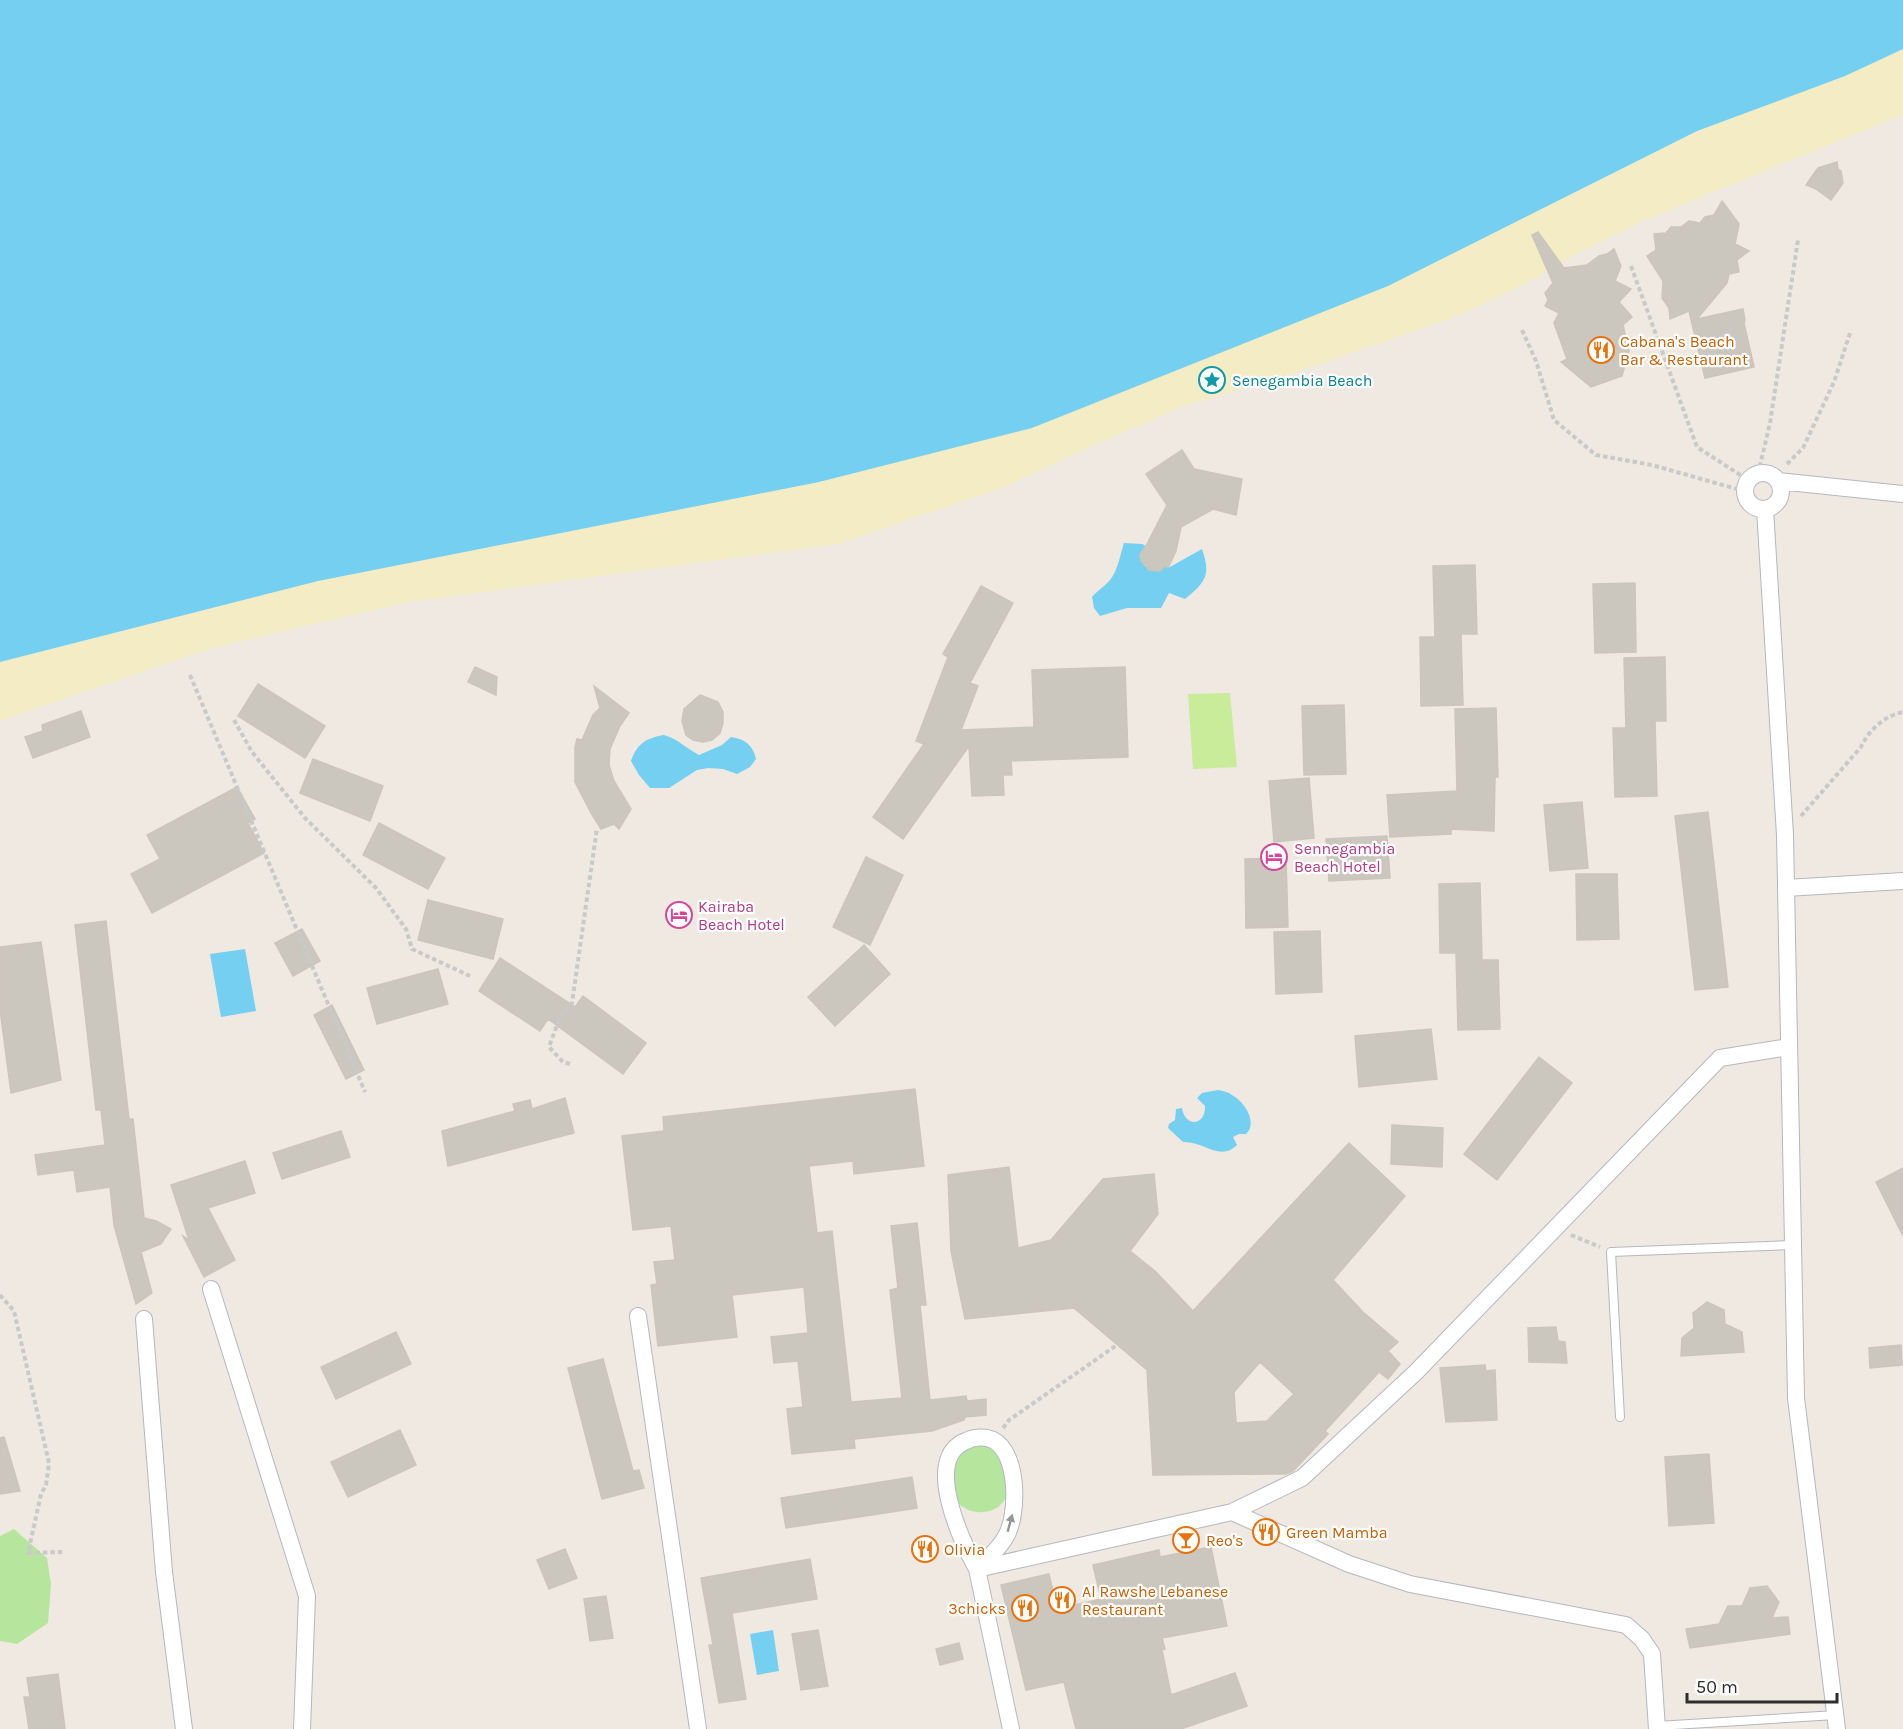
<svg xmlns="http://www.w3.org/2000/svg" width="1903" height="1729" font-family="Karla,sans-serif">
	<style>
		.green { fill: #b6e59e }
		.sand { fill: #f3ecc5 }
		.pitch { fill: #c9ec9a }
		.water { fill: #75cff0 }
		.building { fill: #cbc7bf; stroke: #cbc5ba; stroke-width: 1.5; fill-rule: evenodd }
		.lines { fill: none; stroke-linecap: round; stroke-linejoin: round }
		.service-casing { stroke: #b4b7c1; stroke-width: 10 }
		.minor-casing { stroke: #b4b7c1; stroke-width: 18 }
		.path { stroke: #c9c9c9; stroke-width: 4; stroke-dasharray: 4.5 3; stroke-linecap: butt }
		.service { stroke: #fff; stroke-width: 8 }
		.minor { stroke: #fff; stroke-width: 16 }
		.oneway { fill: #969696 }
		.labels { text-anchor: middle; stroke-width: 4.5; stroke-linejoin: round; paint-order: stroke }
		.food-label { font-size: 16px; fill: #c56008; stroke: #fff; text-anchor: start }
		.culture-label { font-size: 16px; fill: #0d838f; stroke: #fff; text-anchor: start }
		.hotel-label { font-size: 16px; fill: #b23c85; stroke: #fff; text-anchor: start }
	</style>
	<rect width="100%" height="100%" fill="#efe9e1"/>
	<path class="green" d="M978,1442l22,8 9,42c-3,6 -6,11 -11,15 -13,9 -34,6 -42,-7 -5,-8 -3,-33 -3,-42z
		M14,1529l33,29 4,26 -3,39 -31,21 -17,-3v-105z"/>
	<path class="sand" d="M1903,49v66l-258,105 -67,33 -51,30 -72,34 -158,55 -115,35 -72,31 -110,51 -162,55 -429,58 -197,46 -212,73v-59l318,-81 501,-99 878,-351 148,-55z"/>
	<path class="pitch" d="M1230,693l7,74 -44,2 -5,-75z"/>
	<path class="water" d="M0,0h1903v49l-58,27 -148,55 -309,155 -356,142 -213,54 -501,99 -318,81z
		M1124,543l18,1 4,2 -5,8v7l8,9 11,1 5,-5 3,2 34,-19c9,26 4,33 -17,50l-16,-6 -8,15h-34l-27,8 -6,-8 -2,-11c6,-7 13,-11 18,-17 8,-10 10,-25 14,-37z
		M664,735c14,4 22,13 35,20l23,-10 9,-8c14,2 22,8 25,22l-6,8 -13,7 -14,-5 -15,-1 -11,2 -28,18h-19l-11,-13 -8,-14c6,-17 15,-23 33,-26z
		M245,949l11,62 -35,6 -11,-63z
		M1218,1090c5,1 10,2 14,5 13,7 26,28 14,39h-7l-6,3 4,8c-17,17 -33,-4 -54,-3l-15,-14 1,-4 6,-4 1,-11 6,-1c3,20 24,18 23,-2l-8,-8 5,-5z
		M773,1630l6,41 -22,4 -7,-41z"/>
	<path class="building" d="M1837,162l1,7 3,2 2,12 -12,17 -15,-11 -10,-4 12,-17z
		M1722,201l17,23 -4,20 14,7 -12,9 2,12 -10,2 -2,9 -30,36 46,-10 2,11 -1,3 10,44 -49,11 -16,-67 -19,8 -1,-11 -7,-10 1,-17 -16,-25 9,-6 -2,-16 12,-1 5,-6h10l8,-6 11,2 5,-6 9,-2z
		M1538,232l26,36 23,-3 12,-9 8,-2 7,-5 7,17 -6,15 16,8 -12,13 13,15 -9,8 6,26 -7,25 -31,11 -30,-25 6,-3 -13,-36 5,-10 -14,-7 3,-6 -3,-7 8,-10 -21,-48z
		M1182,450l12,19 48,10 -6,36 -23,-6 -32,18 -5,24 -8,17 -3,-2 -5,5 -11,-1 -8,-9 -1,-7 6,-8 21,-41 -21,-31z
		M1475,565l2,69h-16l2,71 -42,1 -1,-69h15l-2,-71z
		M1635,583l1,69 -41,1 -2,-69z
		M981,586l32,17 -43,80 8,3 -17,44 73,-3 -2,-57 93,-3 3,90 -117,4 1,14h-9l1,20 -32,1 -3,-50 -66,93 -30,-22 51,-73 -8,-3 32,-84 -5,-3z
		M1665,657l1,64h-11l2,75 -42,1 -2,-69h13l-2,-70z
		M475,667l22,10 -1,18 -28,-13z
		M258,684l67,42 -20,32 -67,-42z
		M594,686l35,27 -9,13 -10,23 -1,16 5,16 17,28 -12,20 -5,-5 -13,5 -10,-16 -16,-31v-35l2,-8 5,1 11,-25 7,-7z
		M700,695l18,7 5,10v11l-3,10 -8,7 -9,2 -10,-2 -7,-5 -4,-14 2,-12z
		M1344,705l2,69 -42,1 -2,-69z
		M1496,708l2,69h-3l-1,54 -43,-2v5l-61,3 -3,-42 70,-4 -2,-82z
		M81,711l9,26 -57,21 -8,-21 18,-6 -1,-6z
		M313,759l70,27 -13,35 -70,-28z
		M1309,778l5,60 -40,4 -5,-61z
		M237,787l18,32 -7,4 16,30 -112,60 -21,-39 29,-15 -13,-24z
		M1582,802l6,66 -38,3 -6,-66z
		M1708,812l20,175 -33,3 -20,-174z
		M379,823l66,35 -17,31 -65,-34z
		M1387,836l3,42 -61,3 -3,-42z
		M866,857l37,18 -33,70 -37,-18z
		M1286,858l2,69 -42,1 -1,-69z
		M1576,874h41l2,65 -42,1z
		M1480,883l2,77h16l2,69 -42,1 -2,-77h-16l-1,-69z
		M428,900l75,19 -10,40 -75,-19z
		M106,921l23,198h4l11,99 12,3 15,8 -10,15 -20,8 11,41 -16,11 -22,-79 -4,-38 -33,5 -3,-22 -36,5 -3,-20 70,-10 -4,-35h-5l-21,-185z
		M302,929l18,32 -27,15 -18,-33z
		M1320,931l2,61 -46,2 -2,-62z
		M41,942l20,138 -50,13 -11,-84v-62z
		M864,945l26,29 -55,52 -27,-29z
		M500,958l75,49 8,-11 63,47 -23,31 -75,-55 -8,12 -61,-40z
		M438,969l10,35 -71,20 -10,-36z
		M332,1005l32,65 -18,9 -32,-64z
		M1431,1029l6,50 -78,8 -4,-51z
		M1539,1057l33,26 -75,97 -33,-26z
		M915,1089l9,77 -70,8 -1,-13 -44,5 8,67 15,-2 19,171 51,-4 -12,-108 8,-2 -7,-62 26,-3 9,82h-6l10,95 36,-4 1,5 19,-2v16l-21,2 -1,3 -32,11 -78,8 1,9 -63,6 -5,-45 16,-2 -5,-46 -24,2 -3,-26 37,-4 -4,-46 -72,8 5,42 -79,9 -7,-61 6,-1 -3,-22 21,-2 -4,-34 -38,4 -11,-94 42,-5 -1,-14z
		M565,1098l9,35 -126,33 -6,-35 73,-20 -2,-7 17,-4 2,9z
		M1392,1125l51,3 -1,39 -51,-3z
		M341,1131l9,26 -68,22 -9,-26z
		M1349,1143l56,53 -72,84 30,32 35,30 -10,9 12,13 -12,15 -9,-7 -54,59 3,3 -35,37 -7,3 -133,1 -6,-105 -73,-62 -109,11 -14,-68 -3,-76 61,-8 9,81 33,-8 52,-61 51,-5 4,40 -28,37 25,20 38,40zM1260,1362l34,32 -27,27 -31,2 -2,-31z
		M245,1161l10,32 -47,15 27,52 -31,17 -21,-41 6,4 -18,-55z
		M1903,1168v68l-27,-54z
		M1707,1302l17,8 1,14 17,8 2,20 -63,4 1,-18 12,-10 -1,-15z
		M1556,1327l2,14 7,1 2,21 -38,-1 -1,-34z
		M396,1332l15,32 -75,35 -15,-32z
		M1901,1345l1,20 -32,3 -1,-20z
		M603,1359l30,112 6,-1 5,18 -42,11 -34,-131z
		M1485,1365l1,6 9,-1 2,50 -51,2 -6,-54z
		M400,1430l16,35 -68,32 -17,-35z
		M4,1437l16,54 -20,3v-56z
		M1709,1454l5,69 -45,3 -4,-69z
		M912,1477l5,31 -131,20 -5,-30z
		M1211,1547l16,79 -65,12 3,11 -3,1 9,45 64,-22 12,33 -66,23h-105l-12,-47 -38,8 -25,-105 48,-11 8,35 44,-10 -8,-34 66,-15 1,7z
		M565,1549l12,29 -28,11 -12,-29z
		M810,1559l7,40 -85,14 14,86 -27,4 -10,-58h4l-12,-67z
		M1767,1586l12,16 -7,16 16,-1 2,17 -100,14 -4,-19 33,-5 9,-18h14l8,-18z
		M606,1596l7,42 -23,3 -6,-42z
		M818,1630l10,56 -27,4 -9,-56z
		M959,1643l4,16 -23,6 -4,-16z
		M58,1674l7,55h-36l-5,-32h6l-3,-19z"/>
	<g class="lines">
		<defs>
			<path id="service" d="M1620,1417l-9,-165 182,-7
				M1657,1726l179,-11"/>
			<path id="minor" d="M1745 491a18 18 0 1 1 36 0a18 18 0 1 1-36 0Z
				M1778,481l125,13
				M1765,509l20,326 11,563 41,331
				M1786,888l117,-7
				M211,1289l96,307 -5,133
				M638,1316l60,413
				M144,1319l20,253 20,157
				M1232,1512l117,52 61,20 216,41 16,14 10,15 5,75
				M977,1569l255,-57 70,-34 114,-106 304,-314 69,-11
				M977,1569c10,-10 21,-19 28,-31 14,-22 14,-85 -12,-98 -8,-4 -19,-3 -27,1 -44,17 -4,101 11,128l34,160"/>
		</defs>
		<use href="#service" class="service-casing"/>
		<use href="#minor" class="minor-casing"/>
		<path class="path" d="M1631,266l66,181 51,33
			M1522,330l14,31 18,59 42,35 56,10 92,26
			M1787,464l16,-16 31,-66 17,-52
			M1758,474l12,-51 28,-183
			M190,675l175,417
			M234,720l18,32 53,66 71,70 30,41 6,20 58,27
			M1801,816l60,-69c8,-17 23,-31 42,-35
			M570,1064l-7,-2 -14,-15 9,-25 14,-19 25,-175
			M1571,1235l29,12
			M0,1295l14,16 35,152 -3,22 -5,9 -13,59 35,-1
			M1003,1428l6,-8 108,-75"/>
		<use href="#service" class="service"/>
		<use href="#minor" class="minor"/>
	</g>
	<defs><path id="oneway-solid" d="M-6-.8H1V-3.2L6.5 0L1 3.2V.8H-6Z" transform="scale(1.5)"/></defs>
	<use class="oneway" href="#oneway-solid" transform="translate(1010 1523) rotate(-75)"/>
	<defs>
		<symbol id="restaurant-ring" viewBox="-11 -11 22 22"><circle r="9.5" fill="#fff" stroke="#e8710a" stroke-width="1.5"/><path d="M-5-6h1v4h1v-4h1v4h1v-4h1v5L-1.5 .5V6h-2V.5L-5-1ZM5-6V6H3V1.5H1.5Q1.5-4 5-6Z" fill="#e8710a"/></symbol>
		<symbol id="sight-ring" viewBox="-11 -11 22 22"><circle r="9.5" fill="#fff" stroke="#0f9aa8" stroke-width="1.5"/><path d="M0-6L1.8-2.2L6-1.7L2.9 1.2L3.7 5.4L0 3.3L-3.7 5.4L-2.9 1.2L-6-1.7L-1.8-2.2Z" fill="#0f9aa8"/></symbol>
		<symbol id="hotel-ring" viewBox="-11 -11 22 22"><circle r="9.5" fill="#fff" stroke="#d1479c" stroke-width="1.5"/><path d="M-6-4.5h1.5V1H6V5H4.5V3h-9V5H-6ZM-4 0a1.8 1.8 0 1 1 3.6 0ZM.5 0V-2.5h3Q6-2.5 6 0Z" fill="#d1479c"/></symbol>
		<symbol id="bar-ring" viewBox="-11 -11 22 22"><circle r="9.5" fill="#fff" stroke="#e8710a" stroke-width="1.5"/><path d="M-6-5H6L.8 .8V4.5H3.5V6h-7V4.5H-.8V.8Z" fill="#e8710a"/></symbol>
	</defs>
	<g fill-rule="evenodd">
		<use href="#restaurant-ring" x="1586" y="335" width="30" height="30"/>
		<use href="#sight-ring" x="1197" y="365" width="30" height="30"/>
		<use href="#hotel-ring" x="1259" y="842" width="30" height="30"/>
		<use href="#hotel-ring" x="664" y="900" width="30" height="30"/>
		<use href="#restaurant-ring" x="1251" y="1517" width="30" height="30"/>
		<use href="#bar-ring" x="1171" y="1525" width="30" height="30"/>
		<use href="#restaurant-ring" x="910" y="1534" width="30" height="30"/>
		<use href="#restaurant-ring" x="1047" y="1585" width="30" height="30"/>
		<use href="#restaurant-ring" x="1010" y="1593" width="30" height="30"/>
	</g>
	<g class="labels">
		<g class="food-label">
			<text x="1620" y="347">Cabana's Beach<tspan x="1620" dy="18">Bar &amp; Restaurant</tspan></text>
			<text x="1286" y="1538">Green Mamba</text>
			<text x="1206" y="1546">Reo's</text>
			<text x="944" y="1555">Olivia</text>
			<text x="1082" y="1597">Al Rawshe Lebanese<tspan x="1082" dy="18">Restaurant</tspan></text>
			<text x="1006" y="1614" text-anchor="end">3chicks</text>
		</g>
		<g class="culture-label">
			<text x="1232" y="386">Senegambia Beach</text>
		</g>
		<g class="hotel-label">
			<text x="1294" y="854">Sennegambia<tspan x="1294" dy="18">Beach Hotel</tspan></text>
			<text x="698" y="912">Kairaba<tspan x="698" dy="18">Beach Hotel</tspan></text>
		</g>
	</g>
	<path d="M1687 1693v9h150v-9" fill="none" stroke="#2e2e2e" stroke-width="3"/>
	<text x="1696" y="1693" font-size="18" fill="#2e2e2e" stroke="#ffffff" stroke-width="4.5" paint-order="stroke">50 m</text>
</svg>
